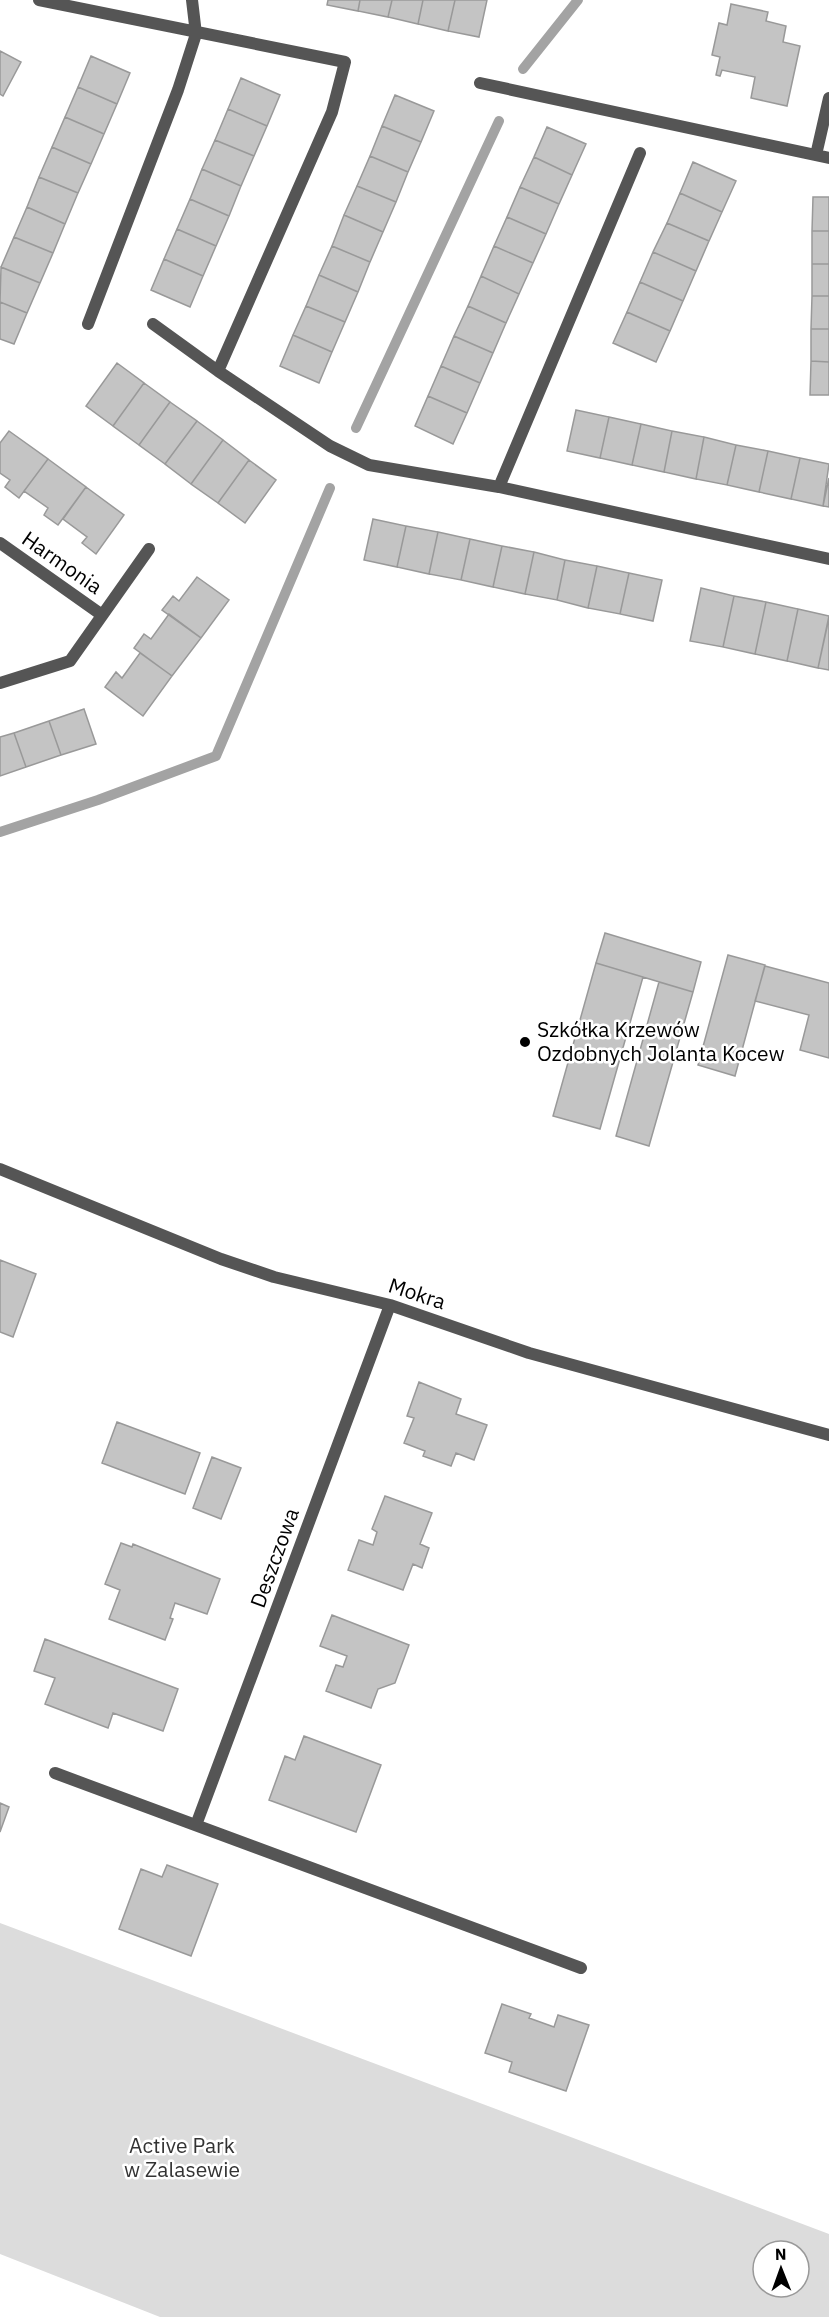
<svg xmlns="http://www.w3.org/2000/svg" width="829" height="2317" font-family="'IBM Plex Sans',sans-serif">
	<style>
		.green { fill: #dcdcdc; fill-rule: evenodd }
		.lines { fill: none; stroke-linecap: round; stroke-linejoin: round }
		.stream { stroke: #a3a3a3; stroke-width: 10 }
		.building { fill: #c4c4c4; stroke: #999; stroke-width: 1.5 }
		.lane { stroke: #555; stroke-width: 12 }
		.street { stroke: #555; stroke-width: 12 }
		.poi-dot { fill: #000; stroke: #fff; stroke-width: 2 }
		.labels { text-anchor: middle; stroke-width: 5; stroke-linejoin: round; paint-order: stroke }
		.street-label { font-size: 21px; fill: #000; stroke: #fff }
		.poi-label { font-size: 21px; fill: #000; stroke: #fff; text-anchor: start }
		.park-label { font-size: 21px; fill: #333; stroke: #fff }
	</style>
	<rect width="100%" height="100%" fill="#fff"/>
	<path class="green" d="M0,1923l829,311v83h-669l-160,-63zM763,2251h36v36h-36z"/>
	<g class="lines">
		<path class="stream" d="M523,69l55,-69
			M356,428l143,-307
			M0,832l98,-32 118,-44 114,-268"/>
	</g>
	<path class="building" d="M328,0h32l-2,11 -31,-6z
		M360,0h32l-4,17 -30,-6z
		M392,0h31l-5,24 -30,-7z
		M423,0h32l-7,31 -30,-7z
		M455,0h32l-8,37 -31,-6z
		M731,4l37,8 -2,9 20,5 -3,16 17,4 -13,60 -36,-8 4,-21 -33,-7 -2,6 -4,-1 4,-18 -8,-2 7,-32 8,2z
		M0,51l21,11 -18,34 -3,-2z
		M91,56l39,17 -13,31 -39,-17z
		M241,78l39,17 -13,31 -39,-17z
		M78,87l39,17 -13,30 -39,-17z
		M395,95l39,16 -13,31 -39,-16z
		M228,109l39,17 -13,30 -39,-16z
		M65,117l39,17 -13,30 -39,-17z
		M382,126l39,16 -13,30 -38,-16z
		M547,127l39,17 -14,31 -38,-18z
		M215,140l39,16 -13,30 -39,-17z
		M52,147l39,17 -13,29 -39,-16z
		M370,156l38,16 -12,30 -39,-16z
		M534,157l38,18 -13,29 -39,-17z
		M693,162l43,19 -14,31 -42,-19z
		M202,169l39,17 -12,30 -39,-17z
		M39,177l39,16 -13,31 -38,-17z
		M357,186l39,16 -13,30 -39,-17z
		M520,187l39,17 -13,30 -39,-17z
		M680,193l42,19 -13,29 -42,-18z
		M813,197h16v34h-17z
		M190,199l39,17 -13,30 -39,-17z
		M27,207l38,17 -12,29 -39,-16z
		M344,215l39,17 -13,30 -38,-16z
		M507,217l39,17 -13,29 -39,-17z
		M667,223l42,18 -13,30 -43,-19z
		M177,229l39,17 -13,30 -39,-17z
		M812,231h17v33h-17z
		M14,237l39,16 -13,30 -39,-16z
		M332,246l38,16 -12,30 -39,-17z
		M494,246l39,17 -14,31 -38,-18z
		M653,252l43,19 -13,30 -43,-19z
		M164,259l39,17 -13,31 -39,-17z
		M812,264h17v32h-17z
		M1,267l39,16 -13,30 -27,-11z
		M319,275l39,17 -13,30 -39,-16z
		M481,276l38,18 -13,29 -38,-17z
		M640,282l43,19 -13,30 -43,-19z
		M812,296h17v33h-18z
		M0,302l27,11 -13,31 -14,-5z
		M306,306l39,16 -13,30 -39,-17z
		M468,306l38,17 -13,30 -39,-17z
		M627,312l43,19 -14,31 -43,-19z
		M811,329h18v33l-18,-1z
		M293,335l39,17 -13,31 -39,-17z
		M454,336l39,17 -13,30 -39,-17z
		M811,361l18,1v33h-19z
		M117,363l27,20 -31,43 -27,-20z
		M441,366l39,17 -13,30 -39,-17z
		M144,383l26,19 -31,43 -26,-19z
		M428,396l39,17 -14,31 -38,-18z
		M170,402l27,19 -32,43 -26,-19z
		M576,410l33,7 -9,41 -33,-7z
		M609,417l32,7 -9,41 -32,-7z
		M197,421l26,19 -32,44 -26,-20z
		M641,424l31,7 -8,41 -32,-7z
		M9,431l39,28 -29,39 -14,-11 5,-7 -10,-7v-30z
		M672,431l32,6 -8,42 -32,-7z
		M704,437l32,8 -9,40 -31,-6z
		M223,440l26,20 -31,43 -27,-19z
		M736,445l32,6 -9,41 -32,-7z
		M768,451l32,7 -9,41 -32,-7z
		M800,458l29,6 -6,42 -32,-7z
		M48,459l38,28 -28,38 -14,-10 4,-7 -24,-17z
		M249,460l27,20 -31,43 -27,-20z
		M829,478v29l-6,-1z
		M86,487l38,28 -28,39 -14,-11 5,-6 -24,-18z
		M373,519l33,7 -9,41 -33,-7z
		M406,526l32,6 -9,42 -32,-7z
		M438,532l32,7 -9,41 -32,-6z
		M470,539l32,7 -9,41 -32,-7z
		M502,546l32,6 -9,42 -32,-7z
		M534,552l31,8 -8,40 -32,-6z
		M565,560l32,6 -9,42 -31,-8z
		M597,566l32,7 -9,41 -32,-6z
		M629,573l33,7 -9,41 -33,-7z
		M197,577l32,23 -28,38 -39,-28 11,-14 6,5z
		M701,588l33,8 -11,51 -33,-6z
		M734,596l32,6 -11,52 -32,-7z
		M766,602l32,7 -11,52 -32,-7z
		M798,609l31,7 -11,52 -31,-7z
		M169,614l32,24 -29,38 -38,-28 10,-14 7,5z
		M829,618v52l-11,-2z
		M140,653l32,23 -29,40 -38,-29 11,-15 6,6z
		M84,709l12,35 -35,11 -12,-34z
		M49,721l12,34 -35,12 -12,-34z
		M14,733l12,34 -26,9v-39z
		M605,933l96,29 -8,30 -97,-29z
		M728,955l37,10 -30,111 -37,-11z
		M596,963l47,14 -43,152 -47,-13z
		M765,966l64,17v75l-29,-8 9,-35 -54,-14z
		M659,982l34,10 -44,154 -33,-10z
		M0,1260l36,14 -23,63 -13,-5z
		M419,1382l42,17 -5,15 31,11 -13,35 -18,-7 -5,13 -28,-10 2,-5 -21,-8 10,-25 -7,-2z
		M117,1422l83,31 -15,41 -83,-31z
		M212,1457l29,11 -20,51 -28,-11z
		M385,1496l47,17 -12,31 9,4 -7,20 -9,-4 -10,26 -55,-20 11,-30 14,5 4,-13 -5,-3z
		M121,1543l11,4 1,-3 87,35 -13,35 -32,-11 -5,15 3,1 -8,21 -56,-21 11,-29 -15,-6z
		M332,1615l77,30 -14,38 -17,6 -7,19 -45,-17 10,-26 7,2 4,-11 -27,-10z
		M45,1639l133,50 -15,42 -50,-18 -5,15 -63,-24 10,-26 -21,-7z
		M304,1736l77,29 -25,67 -87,-32 16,-44 10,4z
		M0,1803l9,4 -9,25z
		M167,1865l51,19 -27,72 -72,-27 22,-60 21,8z
		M502,2004l29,10 -2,4 25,9 4,-12 31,10 -23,66 -57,-19 3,-10 -27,-9z"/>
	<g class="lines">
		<path class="lane" d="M39,0l306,62 -13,50 -114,259 -65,-47
			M480,83l349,75
			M816,155l13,-57
			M88,324l90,-234 18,-56 -4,-34
			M218,371l112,75 39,19 130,22 330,72
			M499,487l141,-334"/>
		<path class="street" d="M0,543l102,72
			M0,683l70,-22 79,-112
			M0,1169l221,90 53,18 116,28 139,48 300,82
			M55,1773l526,195
			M196,1825l194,-520"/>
	</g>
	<circle class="poi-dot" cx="525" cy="1042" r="6"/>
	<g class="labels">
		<g class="street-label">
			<text transform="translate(62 563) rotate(35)" y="7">Harmonia</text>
			<text transform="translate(417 1294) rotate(18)" y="7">Mokra</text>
			<text transform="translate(275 1558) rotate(-70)" y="7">Deszczowa</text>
		</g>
		<g class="poi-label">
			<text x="537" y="1037">Szkółka Krzewów<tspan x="537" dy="24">Ozdobnych Jolanta Kocew</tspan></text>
		</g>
		<g class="park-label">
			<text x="182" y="2153">Active Park<tspan x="182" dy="24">w Zalasewie</tspan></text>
		</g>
	</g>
	<g transform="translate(781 2269) rotate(359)"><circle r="28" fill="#ffffff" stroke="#999999" stroke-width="1.5"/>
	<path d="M0-4.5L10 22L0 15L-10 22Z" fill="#000000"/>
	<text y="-9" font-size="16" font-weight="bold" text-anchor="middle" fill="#000000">N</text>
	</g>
</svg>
